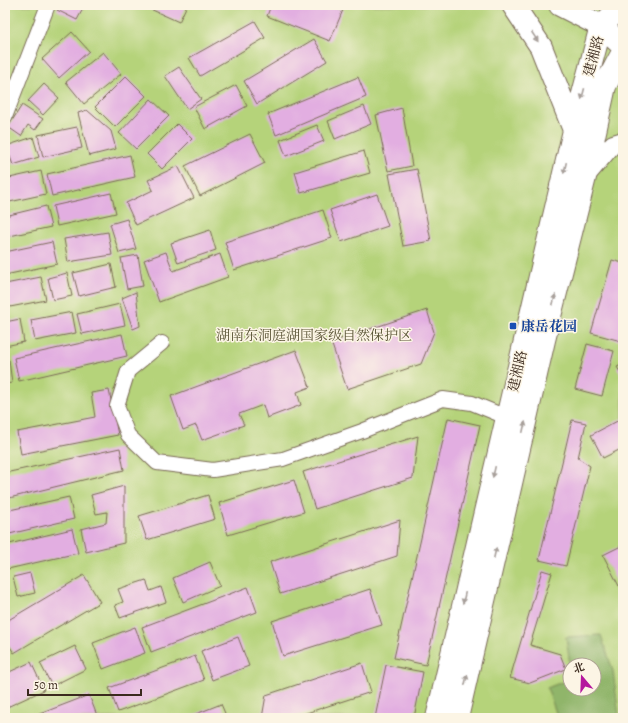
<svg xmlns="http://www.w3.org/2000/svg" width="628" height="723" font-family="Alegreya,'Noto Serif SC',serif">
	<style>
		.green { fill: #b5d37a; stroke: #787e4c; fill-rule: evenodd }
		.forest { fill: #90b56a; stroke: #667044 }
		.building { fill: #e2aee1 }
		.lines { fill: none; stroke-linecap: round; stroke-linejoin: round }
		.minor-casing { stroke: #7a6a56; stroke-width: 16 }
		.tertiary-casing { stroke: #7a6a56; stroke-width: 20 }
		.primary-casing { stroke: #7a6a56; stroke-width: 24 }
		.minor { stroke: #fff; stroke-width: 14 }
		.tertiary { stroke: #fff; stroke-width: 18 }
		.primary { stroke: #fff; stroke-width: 22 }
		.rail-casing { stroke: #3b2a1e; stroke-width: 4.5 }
		.rail { stroke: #fcf5e5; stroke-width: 3; stroke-dasharray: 9; stroke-linecap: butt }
		.oneway { fill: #a79f9a }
		.transit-dot { fill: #1a4fb4; stroke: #fcf5e5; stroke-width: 1.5 }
		.labels { text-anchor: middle; stroke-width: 3; stroke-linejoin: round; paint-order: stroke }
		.street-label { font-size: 14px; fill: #3b2a1e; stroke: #fcf5e5 }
		.transit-label { font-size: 14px; font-weight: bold; fill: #164399; stroke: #fcf5e5; text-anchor: start }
		.park-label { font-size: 14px; fill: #5a5435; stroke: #fcf5e5 }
	</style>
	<rect width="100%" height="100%" fill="#fcf5e5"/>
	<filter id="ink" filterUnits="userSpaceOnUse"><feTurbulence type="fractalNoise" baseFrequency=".025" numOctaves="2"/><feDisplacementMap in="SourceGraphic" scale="8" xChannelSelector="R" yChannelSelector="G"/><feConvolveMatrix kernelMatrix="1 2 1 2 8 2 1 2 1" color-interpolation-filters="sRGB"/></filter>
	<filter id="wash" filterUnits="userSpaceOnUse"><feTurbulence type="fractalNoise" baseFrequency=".012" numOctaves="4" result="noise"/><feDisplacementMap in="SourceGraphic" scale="16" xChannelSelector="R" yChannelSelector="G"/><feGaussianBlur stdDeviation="0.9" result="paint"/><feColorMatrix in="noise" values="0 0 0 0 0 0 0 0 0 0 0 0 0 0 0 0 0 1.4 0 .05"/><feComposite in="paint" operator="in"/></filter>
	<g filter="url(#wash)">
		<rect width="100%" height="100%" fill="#eee0bf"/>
		<path class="green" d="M5,5h618v713h-618zM570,665h24v24h-24z"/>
		<path class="forest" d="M601,635l12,36 6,45 -10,2h-51l-11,-30 23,-9v10h24v-24h-24l-4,-28z"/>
		<g id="blocks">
			<path class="building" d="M59,5h26l-8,15 -20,-10z
				M149,5h38l-8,17 -31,-14z
				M271,5h58l14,5 -13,31 -63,-25z
				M255,21l10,17 -65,38 -11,-18z
				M72,32l17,19 -30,27 -17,-19z
				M314,39l13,22 -70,43 -13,-23z
				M103,52l18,22 -37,30 -18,-22z
				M179,67l22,32 -14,10 -22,-33z
				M126,76l20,20 -31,31 -20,-20z
				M358,77l8,20 -90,38 -8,-21z
				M44,84l15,14 -16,17 -15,-14z
				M236,85l11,21 -42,23 -11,-22z
				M151,99l18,17 -33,33 -17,-16z
				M22,105l21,14 -8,11 -7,-5 -7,11 -13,-9z
				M364,106l7,18 -36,15 -7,-18z
				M402,108l10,58 -24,5 -12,-56z
				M87,110l24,21 5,18 -27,7 -11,-43z
				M177,124l15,15 -30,30 -15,-15z
				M317,125l7,16 -38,15 -6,-16z
				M77,127l5,21 -39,9 -5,-22z
				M250,134l15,29 -65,33 -15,-30z
				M33,137l6,20 -26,8 -7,-19z
				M364,151l6,22 -69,20 -6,-21z
				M130,155l5,22 -83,19 -5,-22z
				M178,166l16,32 -58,27 -10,-22 27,-13 -5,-10z
				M417,169l14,72 -28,5 -14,-72z
				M41,171l5,23 -41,9v-24z
				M111,193l5,20 -59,13 -4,-20z
				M377,194l11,32 -47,16 -11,-32z
				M46,206l5,21 -46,10v-21z
				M323,210l9,28 -98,32 -9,-28z
				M127,219l9,30 -17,4 -9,-29z
				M210,230l6,20 -38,13 -7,-20z
				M108,232l4,23 -44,7 -4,-23z
				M52,242l5,22 -52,11v-23z
				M166,252l7,19 47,-17 8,23 -69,25 -15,-42z
				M138,255l5,31 -16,3 -6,-31z
				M612,260l11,3v72l-2,6 -30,-8z
				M111,264l5,23 -37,9 -6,-23z
				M67,273l5,23 -19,4 -5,-22z
				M41,277l5,23 -41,8v-24z
				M136,292l4,34 -7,3 -11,-31z
				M120,304l5,21 -43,9 -5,-20z
				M427,310l7,22 -13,32 -74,25 -16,-47z
				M72,312l4,21 -41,8 -4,-21z
				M20,319l4,23 -19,4v-24z
				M122,334l5,22 -108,25 -5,-23z
				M587,344l27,7 -12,45 -27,-7z
				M296,350l14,37 -13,5 4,13 -34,13 -4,-13 -24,9 5,11 -42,15 -6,-15 -13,5 -12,-34z
				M9,360l3,23 -7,1v-23z
				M623,364v13l-6,-10z
				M109,390l9,45 -97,19 -4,-22 78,-15 -4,-24z
				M448,418l32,7 -54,240 -32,-7z
				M623,418v30l-20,10 -12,-23z
				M572,420l14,3 -8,35 12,8 -24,100 -27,-6z
				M418,436l-5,42 -98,31 -12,-37z
				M120,448l4,22 -119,29v-26z
				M294,480l10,32 -76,23 -9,-32z
				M124,486v57l-38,9 -5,-23 25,-6 1,-11 -11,2 -5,-19z
				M208,495l7,24 -68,21 -8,-24z
				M69,497l5,22 -69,16v-24z
				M400,520l-3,36 -117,38 -10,-32z
				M72,529l6,24 -70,16 -3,-24z
				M623,545v39l-4,2 -16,-31z
				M210,562l10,24 -37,16 -10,-24z
				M542,570l10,3 -22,72 30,9 6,15 -36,14 -20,-5z
				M30,573l5,20 -17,4 -5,-20z
				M84,575l16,27 -86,51 -9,-14v-17z
				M146,580l4,11 11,-4 5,15 -46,16 -5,-13 8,-3 -5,-13z
				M248,587l9,25 -106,40 -9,-25z
				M370,589l12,36 -99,31 -11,-35z
				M135,627l10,26 -42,16 -10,-26z
				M238,637l11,29 -37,14 -11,-29z
				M75,646l11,23 -34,17 -12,-23z
				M195,656l9,24 -86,32 -9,-24z
				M31,662l13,28 -39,18v-34z
				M362,663l9,29 -80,26h-29l4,-23z
				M386,665l37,7 -9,46h-39z
				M89,695l9,23h-69z
				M221,704l6,14h-41z"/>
		</g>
	</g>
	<g filter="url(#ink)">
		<use href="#blocks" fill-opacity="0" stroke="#7a6a56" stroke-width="1"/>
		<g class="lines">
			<defs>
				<path id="minor" d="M5,117l43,-112
					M162,343l-34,28 -11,35 11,29 29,28 56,7 70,-11 79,-28 81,-32 29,4 34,14"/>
				<path id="tertiary" d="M585,177l28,-33 10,-3"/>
				<path id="primary" d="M513,5l28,42 33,83
					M560,5l41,21 22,20
					M437,718l142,-609 22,-83 18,-17
					M457,718l87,-378 41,-163 20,-91 18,-34"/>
			</defs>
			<use href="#minor" class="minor-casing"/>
			<use href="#tertiary" class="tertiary-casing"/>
			<use href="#primary" class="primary-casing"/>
			<use href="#minor" class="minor"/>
			<use href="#tertiary" class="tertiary"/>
			<use href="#primary" class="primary"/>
			<defs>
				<path id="rail" d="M5,6v-1"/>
			</defs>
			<use href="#rail" class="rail-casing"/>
			<use href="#rail" class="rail"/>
		</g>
		<defs><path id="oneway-solid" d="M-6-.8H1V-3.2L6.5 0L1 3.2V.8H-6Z"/></defs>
		<g class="oneway">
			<use href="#oneway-solid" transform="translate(535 37) rotate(56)"/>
			<use href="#oneway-solid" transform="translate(583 94) rotate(105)"/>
			<use href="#oneway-solid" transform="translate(565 168) rotate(103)"/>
			<use href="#oneway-solid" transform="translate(554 300) rotate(-76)"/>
			<use href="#oneway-solid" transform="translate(524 427) rotate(-77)"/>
			<use href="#oneway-solid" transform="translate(494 472) rotate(103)"/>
			<use href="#oneway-solid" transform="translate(495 553) rotate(-77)"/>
			<use href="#oneway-solid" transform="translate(464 598) rotate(103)"/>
			<use href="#oneway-solid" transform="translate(466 680) rotate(-77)"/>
		</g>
	</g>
	<rect class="transit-dot" x="509" y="322" width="8" height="8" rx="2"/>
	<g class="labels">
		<g class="street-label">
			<text transform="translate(593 56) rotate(-75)" y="5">建湘路</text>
			<text transform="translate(517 371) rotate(-77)" y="5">建湘路</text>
		</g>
		<g class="transit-label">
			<text x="521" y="331">康岳花园</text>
		</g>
		<g class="park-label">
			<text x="314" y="340">湖南东洞庭湖国家级自然保护区</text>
		</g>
	</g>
	<rect width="628" height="723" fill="none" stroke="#fcf5e5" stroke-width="20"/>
	<g transform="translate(582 677) rotate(341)"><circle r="19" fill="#fcf5e5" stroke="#afa495"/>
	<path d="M0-3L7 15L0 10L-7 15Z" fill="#b5179e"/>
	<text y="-6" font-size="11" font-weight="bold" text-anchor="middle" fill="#3b2a1e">北</text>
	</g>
	<path d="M28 689v6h113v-6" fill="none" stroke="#3b2a1e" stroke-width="2"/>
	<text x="34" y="689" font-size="12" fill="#3b2a1e" stroke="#fcf5e5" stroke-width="3" paint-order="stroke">50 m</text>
</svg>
